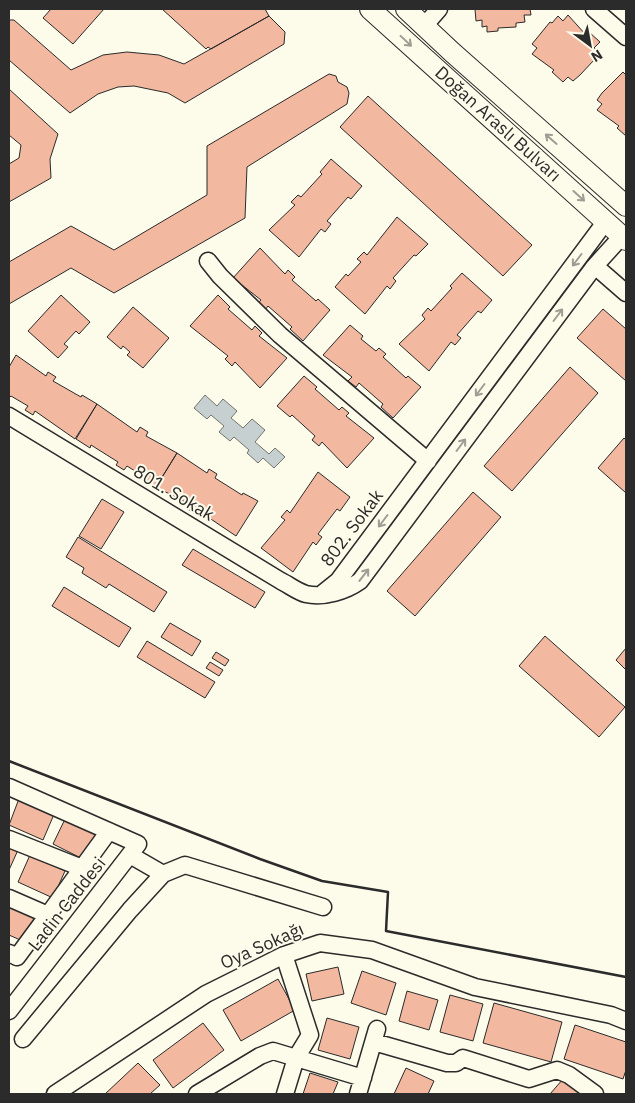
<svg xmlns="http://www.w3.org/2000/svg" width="635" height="1103" font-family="'IBM Plex Sans',sans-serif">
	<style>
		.water { fill: #c7d0d0; stroke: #74746e }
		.building { fill: #f2b8a0; stroke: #2b2b2b }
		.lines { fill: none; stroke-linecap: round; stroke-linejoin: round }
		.minor-casing { stroke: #2b2b2b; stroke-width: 19 }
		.major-casing { stroke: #2b2b2b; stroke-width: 22 }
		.minor { stroke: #fdfbea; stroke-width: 16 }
		.major { stroke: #fdfbea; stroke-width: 20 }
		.wall { stroke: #2b2b2b; stroke-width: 2.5 }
		.oneway { stroke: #9e9d94 }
		.labels { text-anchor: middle; stroke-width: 4; stroke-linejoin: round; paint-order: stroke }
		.street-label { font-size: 18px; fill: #2b2b2b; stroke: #fdfbea }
	</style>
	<rect width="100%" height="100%" fill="#fdfbea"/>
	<path class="water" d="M205,395l12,11 6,-7 14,12 -6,7 12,10 9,-9 13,11 -10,12 14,12 6,-6 10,9 -11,11 -11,-10 -5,5 -11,-10 2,-3 -15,-13 -4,4 -11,-9 5,-6 -13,-11 -4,4 -13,-11z"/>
	<path class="building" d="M51,9h53l-31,35 -30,-26z
		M162,9h103l4,7 -58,33 -3,-2 -2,2z
		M475,9h55l1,6h-7l1,7 -9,1v4l-18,1v3l-11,1v-6l-5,1v-7l-6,1z
		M568,15l18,20 3,-3 11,10 -6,6 5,4 -4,7 -15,16 -7,6 -5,-4 -5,5 -11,-10 2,-2 -22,-16 5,-6 -5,-4 18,-22 2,1 6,-7 5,5z
		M269,16l16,16 -1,12 -99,59 -17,-10 -34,-7 -16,1 -20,7 -28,19 -61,-53v-40h5l57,50 32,-15 24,-3 32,3 25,9z
		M623,72l3,3v61l-9,-8 2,-2 -22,-16 5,-6 -5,-4 5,-7z
		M329,74l7,2 2,6 9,5 2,6 -2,11 -100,63 -2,51 -131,75 -43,-25 -62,36v-42l62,-36 43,24 93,-55v-49z
		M9,89l49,45 -8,25 1,19 -42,24v-38l10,-6 2,-13 -12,-10z
		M368,96l164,149 -29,31 -163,-149z
		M331,159l31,27 -11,13 -3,-2 -21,24 4,3 -6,8 -4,-3 -22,28 -30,-27 26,-25 -4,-3 7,-7 3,2 21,-23 -2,-2z
		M397,217l31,27 -12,12 -2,-1 -21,23 3,3 -6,8 -3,-3 -22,28 -30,-27 11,-13 2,2 13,-14 -4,-3 7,-7 3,3z
		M260,248l25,26 3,-4 7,7 -3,3 24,21 2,-2 12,11 -27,31 -13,-12 2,-2 -24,-21 -3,4 -7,-7 3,-3 -28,-22z
		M462,273l30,27 -11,13 -3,-2 -21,24 4,3 -6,7 -4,-3 -22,29 -30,-27 26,-25 -3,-4 6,-7 3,3 21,-23 -2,-2z
		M61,295l29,27 -11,12 -3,-3 -12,13 4,3 -10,11 -30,-27z
		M218,295l12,12 -2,2 24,21 3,-4 7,7 -3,3 28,22 -27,30 -25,-26 -3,4 -7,-7 3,-3 -38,-30z
		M133,307l36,31 -26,30 -16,-13 3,-3 -7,-6 -2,3 -14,-12z
		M603,309l23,20v52l-49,-43z
		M350,325l13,11 -2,3 15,12 3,-3 7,6 -3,3 23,21 2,-2 13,11 -28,31 -12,-11 2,-3 -24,-21 -3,4 -8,-6 4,-4 -29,-22z
		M16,355l30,21 2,-4 8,5 -3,4 28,16 1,-2 15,9 -22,35 -40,-28 -2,4 -8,-5 3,-4 -17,-10 -2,2v-31z
		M570,367l28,26 -86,98 -28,-25z
		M304,376l13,11 -2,2 24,21 3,-3 7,6 -3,3 28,22 -27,30 -25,-26 -3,4 -7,-6 3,-4 -23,-21 -2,2 -13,-11z
		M97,404l40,28 3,-5 8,5 -2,4 31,17 -21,34 -15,-8 2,-3 -16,-10 -3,4 -8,-5 2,-3 -27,-17 -1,3 -14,-9z
		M624,438l2,2v53l-28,-25z
		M177,453l30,20 2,-4 8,5 -2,4 27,17 1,-2 15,8 -22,35 -40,-27 -2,4 -8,-5 3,-4 -33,-17z
		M318,472l32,25 -10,14 -3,-2 -19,25 4,3 -6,8 -3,-3 -20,30 -32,-24 24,-28 -4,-3 6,-7 3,3z
		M473,492l28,25 -86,99 -28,-25z
		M102,499l22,13 -23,37 -22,-13z
		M78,537l89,55 -13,20 -45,-28 -3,4 -24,-15 2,-5 -18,-11z
		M193,549l72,43 -10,16 -73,-43z
		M64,587l67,41 -12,19 -67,-41z
		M170,623l31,18 -9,15 -31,-19z
		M545,636l80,71 -26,30 -80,-71z
		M147,641l68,41 -10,16 -68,-41z
		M626,648v22l-10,-10z
		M216,652l13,8 -4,6 -13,-8z
		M210,662l13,8 -4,6 -13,-8z
		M20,796l35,16 -12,28 -34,-15z
		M66,817l32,15 -13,28 -32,-16z
		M9,846l9,4 -9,20z
		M30,855l35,16 -12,27 -35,-16z
		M9,905l29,11 -11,27 -18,-8z
		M338,967l6,27 -32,7 -6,-27z
		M362,971l34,12 -10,32 -35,-12z
		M278,979l17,31 -54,31 -18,-31z
		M407,991l31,9 -9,30 -30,-9z
		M450,995l33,9 -10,37 -33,-9z
		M494,1003l68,19 -11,40 -68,-19z
		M327,1018l32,9 -9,32 -32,-9z
		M203,1023l21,27 -51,38 -20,-28z
		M575,1025l51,17v28l-3,9 -59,-20z
		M138,1063l22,22 -10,9h-45z
		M406,1068l28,13 -6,13h-34z
		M310,1073l28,9 -5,12h-30z
		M563,1079l17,15h-30z"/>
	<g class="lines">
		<defs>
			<path id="minor" d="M594,9l32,28
				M425,25l14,-16
				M208,261l12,15 60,59 148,126
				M595,266l31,27
				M9,416l272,165c8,4 17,11 25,13 18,4 40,-3 54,-13l234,-314 28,-31
				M323,593l15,-12 268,-360
				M9,787l129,57 -129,167
				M9,839l73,29
				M130,855l33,19 22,-9 138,42
				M9,898l39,17 -31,42 -8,-4
				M48,915l61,-84
				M284,955l26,80 -14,23 -11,36
				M23,1039l107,-129 33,-36
				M374,1042l73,21h9l7,-5 66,21 28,-9 12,5 26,19
				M55,1094l151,-100 78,-39 36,-12 52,7 103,37 136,28 15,6
				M197,1094l63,-38 13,-5 90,27
				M358,1094l19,-65"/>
			<path id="major" d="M370,9l256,231
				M406,9l47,44 173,153"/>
		</defs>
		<use href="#minor" class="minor-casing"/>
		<use href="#major" class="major-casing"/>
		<use href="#minor" class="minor"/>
		<use href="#major" class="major"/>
		<path class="wall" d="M9,761l251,98 62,22 66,11 -2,39 240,46"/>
	</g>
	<defs><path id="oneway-shaft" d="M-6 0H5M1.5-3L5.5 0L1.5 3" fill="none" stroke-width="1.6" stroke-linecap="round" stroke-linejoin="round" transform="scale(1.25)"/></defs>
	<g class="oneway">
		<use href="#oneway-shaft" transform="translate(406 41) rotate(43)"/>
		<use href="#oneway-shaft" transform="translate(551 139) rotate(-139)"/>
		<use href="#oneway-shaft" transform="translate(579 196) rotate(42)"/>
		<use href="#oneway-shaft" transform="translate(577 260) rotate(127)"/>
		<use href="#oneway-shaft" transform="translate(558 315) rotate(-53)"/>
		<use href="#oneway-shaft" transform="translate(480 390) rotate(127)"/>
		<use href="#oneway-shaft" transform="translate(461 445) rotate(-53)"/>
		<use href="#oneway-shaft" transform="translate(383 521) rotate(127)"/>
		<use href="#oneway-shaft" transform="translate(364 575) rotate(-52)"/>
	</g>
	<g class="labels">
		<g class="street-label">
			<text transform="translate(498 124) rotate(42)" y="6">Doğan Araslı Bulvarı</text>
			<text transform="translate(174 493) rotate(31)" y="6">801. Sokak</text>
			<text transform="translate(352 528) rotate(-53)" y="6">802. Sokak</text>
			<text transform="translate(67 904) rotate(-52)" y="6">Ladin Caddesi</text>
			<text transform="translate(262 946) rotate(-24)" y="6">Oya Sokağı</text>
		</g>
	</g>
	<rect width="635" height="1103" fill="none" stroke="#2b2b2b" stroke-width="20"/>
	<g transform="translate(590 45) rotate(148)" stroke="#fdfbea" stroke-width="4" paint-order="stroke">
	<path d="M0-4L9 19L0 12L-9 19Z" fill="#2b2b2b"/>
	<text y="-8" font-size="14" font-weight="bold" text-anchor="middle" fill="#2b2b2b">N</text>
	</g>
</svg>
